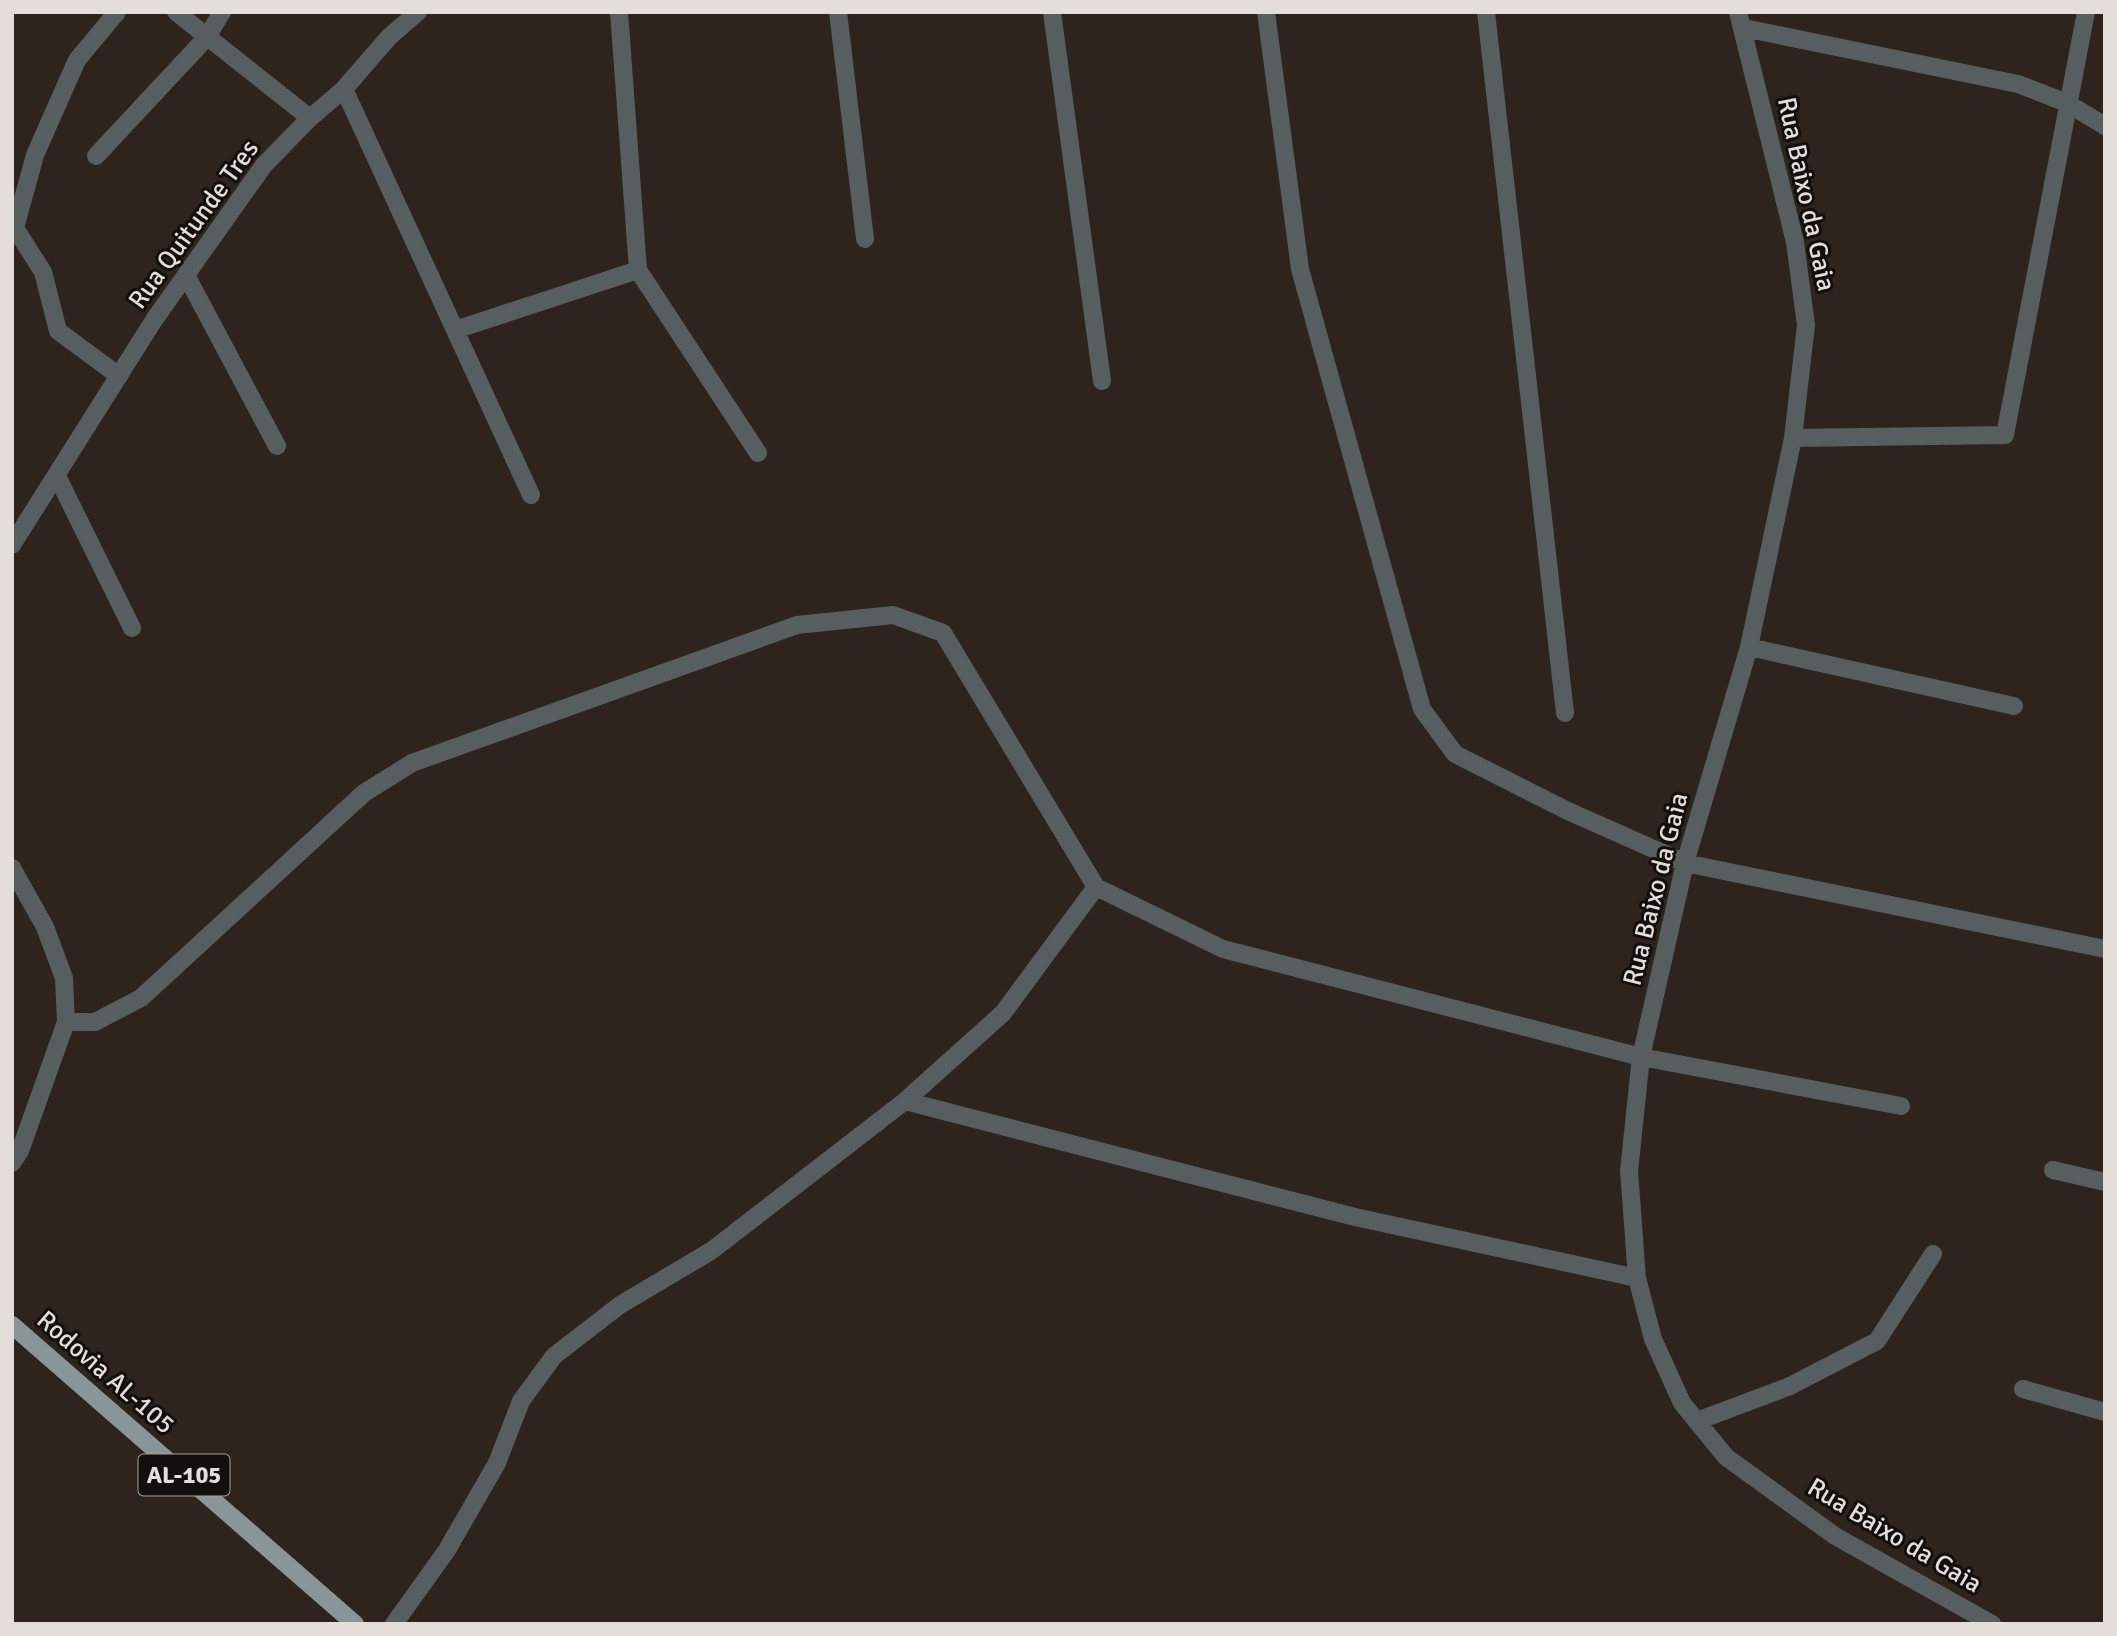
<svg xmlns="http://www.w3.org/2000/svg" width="2117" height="1636" font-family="Signika,sans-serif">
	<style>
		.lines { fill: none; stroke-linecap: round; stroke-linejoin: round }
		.minor { stroke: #575e5f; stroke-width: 18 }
		.tertiary { stroke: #575e5f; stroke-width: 18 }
		.primary { stroke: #889698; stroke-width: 18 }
		.labels { text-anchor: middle; stroke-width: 6; stroke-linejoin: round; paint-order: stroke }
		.shield { fill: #120e0b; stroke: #a59f9b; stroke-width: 2 }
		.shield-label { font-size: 24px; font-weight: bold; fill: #e4ddd9 }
		.street-label { font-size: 26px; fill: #e4ddd9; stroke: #120e0b }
	</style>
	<rect width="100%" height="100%" fill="#2e231d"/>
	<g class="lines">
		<path class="minor" d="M117,12l-40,48 -42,95 -20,73 28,44 15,59 61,45
			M176,12l134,106
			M619,12l19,258 120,183
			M838,12l27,227
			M1052,12l50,369
			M1266,12l34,257 122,440 33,45 113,57 117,52 420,86
			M1486,12l79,701
			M1738,12l57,230 11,83 -13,113 -44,209 -64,216 -44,194 -12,114 8,107 16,61 29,64 44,54 109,79 157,88
			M1744,28l274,56 49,19 38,23
			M344,89l187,406
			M96,156l111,-119 15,-25
			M186,275l91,171
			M455,330l183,-60
			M1793,438l212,-3 81,-423
			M57,476l75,152
			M1749,647l265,59
			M66,1022h29l46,-24 223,-205 48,-30 385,-138 96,-10 50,18 153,254 127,62 418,108 260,49
			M905,1101l450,116 282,61
			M2053,1170l52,12
			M2023,1389l82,23
			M1697,1421l93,-35 87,-45 56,-87
			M394,1624l53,-74 50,-87 24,-62 33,-45 66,-51 91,-54 194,-150 98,-88 93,-126"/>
		<path class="tertiary" d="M12,545l142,-225 110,-155 46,-47 34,-29 45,-52 29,-25
			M12,868l33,59 19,51 2,44 -46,129 -8,12"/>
		<path class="primary" d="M12,1325l343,299"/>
	</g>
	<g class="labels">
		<rect class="shield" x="138.5" y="1454.5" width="91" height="41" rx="5"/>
		<g class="shield-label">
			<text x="184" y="1483">AL-105</text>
		</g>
		<g class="street-label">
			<text transform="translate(1807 194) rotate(78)" y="9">Rua Baixo da Gaia</text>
			<text transform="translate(193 224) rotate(-54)" y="9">Rua Quitunde Tres</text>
			<text transform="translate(1655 889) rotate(-76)" y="9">Rua Baixo da Gaia</text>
			<text transform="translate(106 1372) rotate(41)" y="9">Rodovia AL-105</text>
			<text transform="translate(1895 1535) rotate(31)" y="9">Rua Baixo da Gaia</text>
		</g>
	</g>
	<rect width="2117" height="1636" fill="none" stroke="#e4ddd9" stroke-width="28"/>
</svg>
